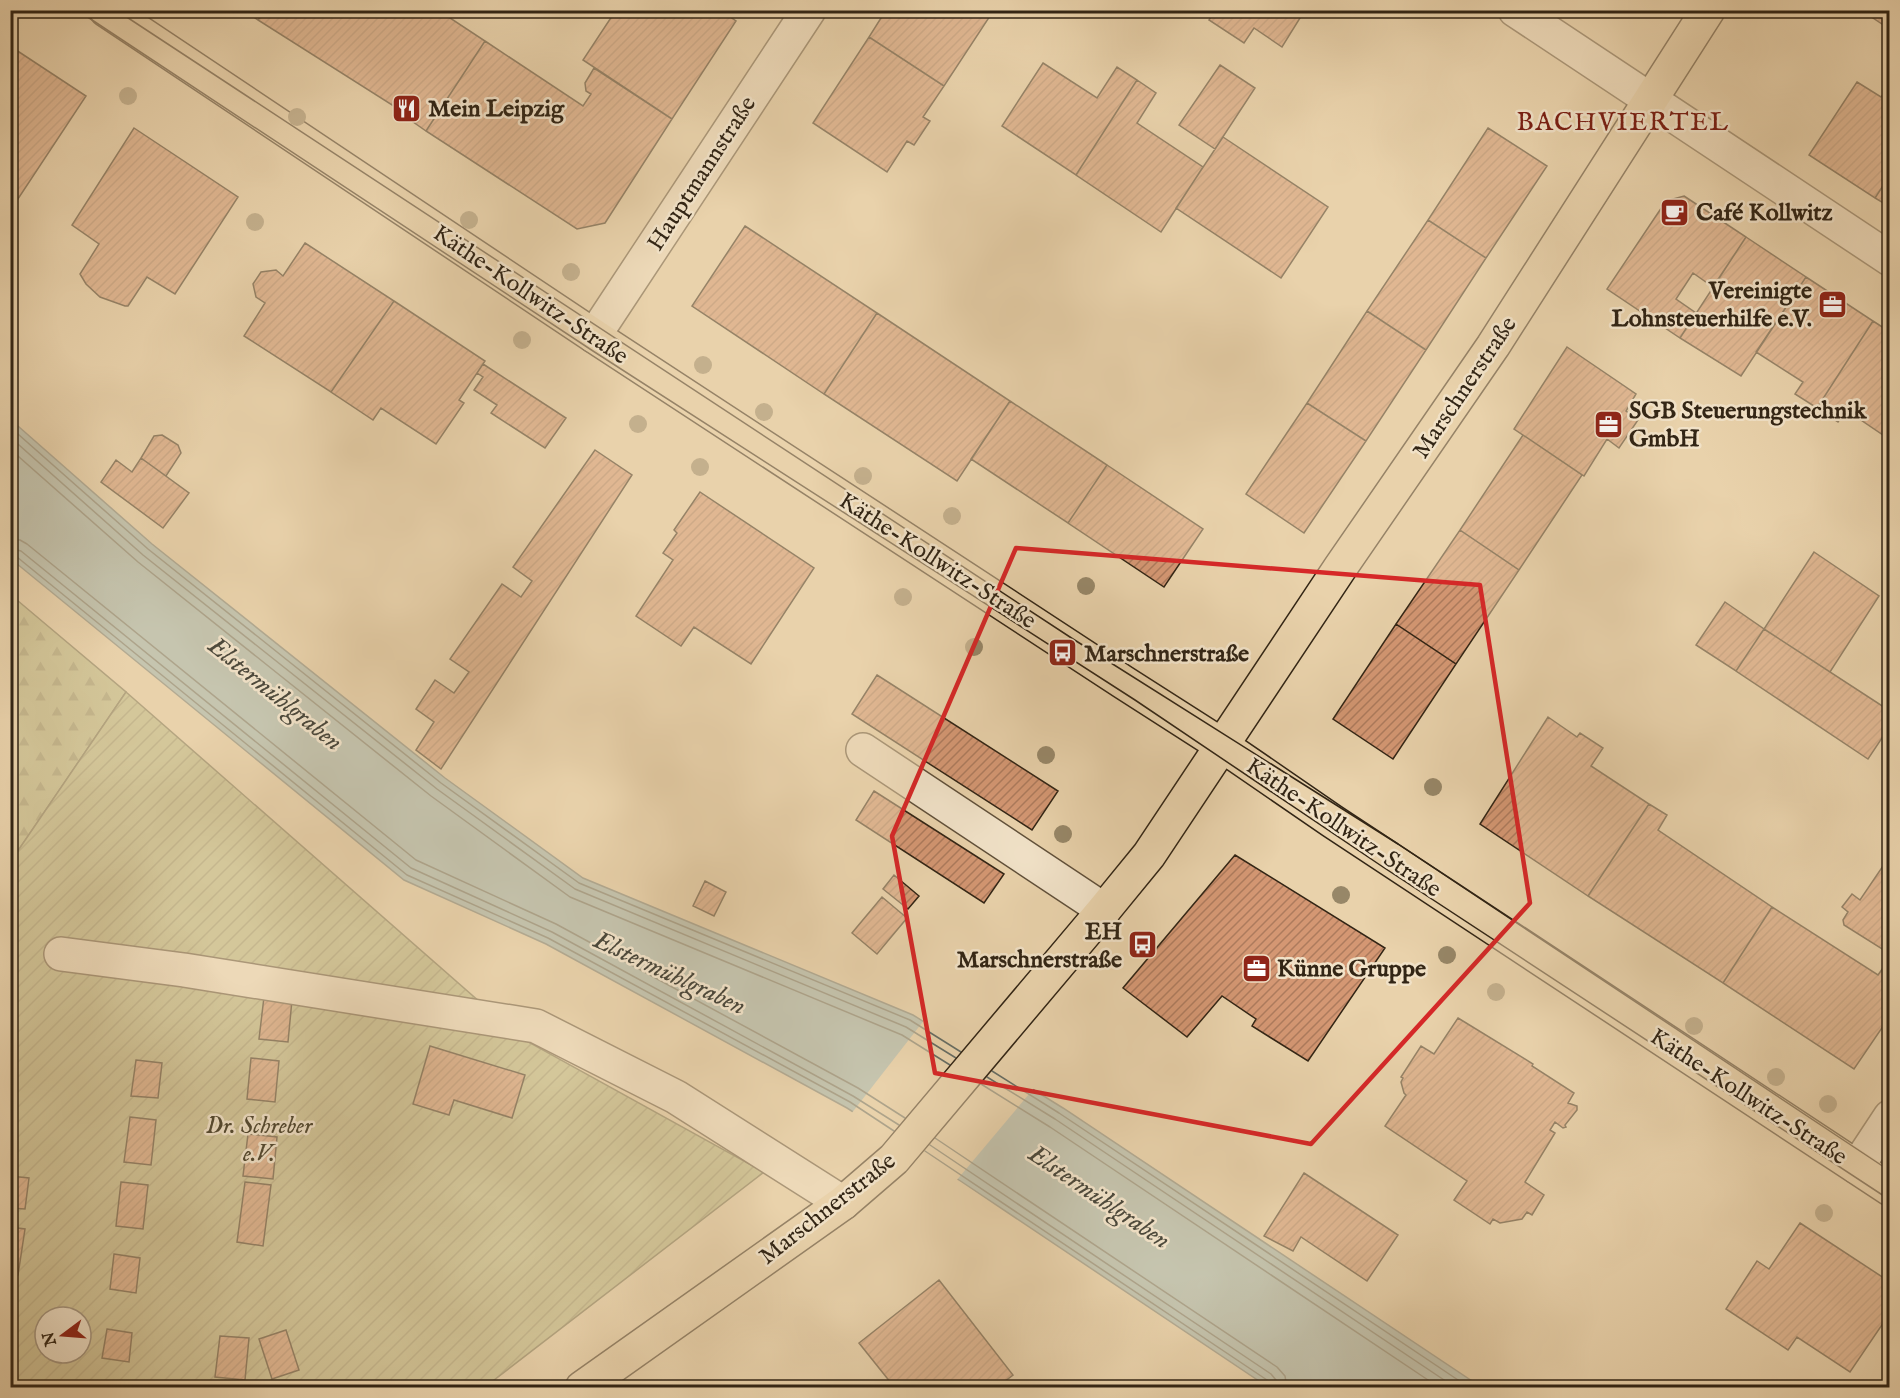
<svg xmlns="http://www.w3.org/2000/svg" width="1900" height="1398" font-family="'IM FELL English',serif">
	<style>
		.forest { fill: url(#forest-firs); stroke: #76704e; stroke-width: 1.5 }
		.garden { fill: url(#garden-furrows); stroke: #76704e; stroke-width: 1.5; fill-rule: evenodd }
		.water { fill: #9bb5b3; stroke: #717b74; stroke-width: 1.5 }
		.pier { fill: #e9d2ab }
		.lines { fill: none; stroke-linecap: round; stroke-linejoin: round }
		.shore { stroke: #666d64; stroke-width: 1.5 }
		.building { fill: url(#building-hatch); stroke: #322515; stroke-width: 1.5 }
		.minor-casing { stroke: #60503a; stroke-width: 36 }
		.major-casing { stroke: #322515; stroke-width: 36 }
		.minor { stroke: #f1e2c8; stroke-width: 33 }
		.major { stroke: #e9d2ab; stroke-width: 33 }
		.tram { stroke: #322515; stroke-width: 1.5 }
		.tree { fill: #978768 }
		.marked { fill: none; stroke: #d62828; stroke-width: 4.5; stroke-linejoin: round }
		.labels { text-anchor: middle; stroke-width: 5; stroke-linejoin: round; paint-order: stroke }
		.poi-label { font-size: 24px; font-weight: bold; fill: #322515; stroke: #f1e2c8; text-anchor: start }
		.street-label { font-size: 24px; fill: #322515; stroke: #f1e2c8 }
		.park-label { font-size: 24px; font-style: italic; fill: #544a31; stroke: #f1e2c8 }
		.neighbourhood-label { font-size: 26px; letter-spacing: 1.5px; fill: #7a1f14; stroke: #f1e2c8 }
		.water-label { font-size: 26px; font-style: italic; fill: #4c493c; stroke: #f1e2c8 }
	</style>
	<defs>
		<pattern id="forest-firs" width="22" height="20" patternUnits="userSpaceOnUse" patternTransform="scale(1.5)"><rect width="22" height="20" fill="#bbba86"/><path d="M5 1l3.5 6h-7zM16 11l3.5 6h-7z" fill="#99976c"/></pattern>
		<pattern id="garden-furrows" width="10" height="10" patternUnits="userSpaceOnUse" patternTransform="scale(1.5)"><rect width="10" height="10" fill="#bbba86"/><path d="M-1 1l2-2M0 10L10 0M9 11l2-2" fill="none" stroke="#99976c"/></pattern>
		<pattern id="building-hatch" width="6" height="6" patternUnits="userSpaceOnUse" patternTransform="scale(1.5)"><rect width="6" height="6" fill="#d49773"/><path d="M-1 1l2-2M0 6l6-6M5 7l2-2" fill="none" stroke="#ad7b5d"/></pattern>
	</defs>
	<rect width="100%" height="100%" fill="#e9d2ab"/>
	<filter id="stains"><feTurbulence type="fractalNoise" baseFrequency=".00333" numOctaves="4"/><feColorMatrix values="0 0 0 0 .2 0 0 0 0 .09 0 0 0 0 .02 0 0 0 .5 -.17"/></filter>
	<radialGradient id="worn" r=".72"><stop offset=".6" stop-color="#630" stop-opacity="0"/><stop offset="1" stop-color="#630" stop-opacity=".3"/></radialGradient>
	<path class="forest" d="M11,595l115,97 -115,169z"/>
	<path class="garden" d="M126,692l395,346 243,134 -279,215 -474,1v-527zM45,1317h36v36h-36z"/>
	<path class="water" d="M10,419l142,125 293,234 138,100 330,137 150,93 418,279h-213l-306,-205 -115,-74 -301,-164 -142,-64 -393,-321z"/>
	<path class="pier" d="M925,1019l110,68 -79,94 -105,-67z"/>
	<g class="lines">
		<path class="shore" d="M10,427l138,122 293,234 138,100 331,137 51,32
			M10,437l133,118 294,234 138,100 331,138 50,31
			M10,449l128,113 293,234 139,101 332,138 48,30
			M10,539l10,1 7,4 389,316 140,64 302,164 47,30
			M10,548l11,3 390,317 141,64 301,164 46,29
			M10,555l7,2 390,318 141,63 302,164 44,29
			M992,1071l67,42 411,275
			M987,1077l68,42 401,269
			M981,1084l69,43 390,261
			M935,1138l342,229 8,9 2,12
			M930,1145l341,229 5,6 2,8
			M925,1151l342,229 3,8"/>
	</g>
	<path class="building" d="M243,10h22l-7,10z
		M265,10h173l47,31 -59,90 -30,-21 1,-2 -139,-88z
		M616,10h104l16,11 -64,98 -89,-59z
		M886,10h102l4,3 -48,73 -75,-49z
		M1215,10h90l-23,37 -28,-19 -10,15 -35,-23z
		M1616,10h29l-22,5z
		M1861,10h29v10l-5,6z
		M869,37l75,49 -21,31 7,4 -16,24 -7,-4 -20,31 -74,-49z
		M485,41l98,65 8,-12 -5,-3 -1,-8 9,-15 78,51 -67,104 -28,6 -151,-98z
		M10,46l76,50 -76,115z
		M1043,63l54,35 20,-31 20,13 -61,95 -74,-49z
		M1220,65l35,23 -40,61 -36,-24z
		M1137,80l19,13 -19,30 66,44 -42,65 -85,-57z
		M1857,82l24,15 9,-11v89l-15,23 -66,-43z
		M134,128l104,69 -63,97 -28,-17 -19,29h-3l-25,-9 -14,-13 -6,-10 19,-30 -27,-19z
		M1488,128l59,38 -61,92 -58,-38z
		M1223,137l105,70 -47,71 -105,-70z
		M1890,175v32l-15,-9z
		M1684,196l62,41 -33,50 -20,-14 -17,26 20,14 -16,25 -73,-49 59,-88z
		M1428,220l58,38 -60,92 -59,-39z
		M745,226l132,87 -53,81 -132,-88z
		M1746,237l60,40 -65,99 -61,-38z
		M305,243l89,58 -63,91 -87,-56 21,-33 -9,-6 -3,-13 8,-12 15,-2 7,6z
		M1806,277l67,44 -56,87 -22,-14 8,-12 -47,-30z
		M394,301l91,60 -26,39 5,3 -28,41 -55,-36 -8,12 -42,-28z
		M1367,311l59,39 -60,91 -59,-38z
		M877,313l133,88 -53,80 -133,-87z
		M1873,321l17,11 -1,107 -43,-29 -8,12 -21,-14z
		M1567,347l69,47 -10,17 12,9 -19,28 -12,-9 -23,37 -70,-47z
		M483,364l83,54 -21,30 -54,-35 6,-8 -23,-15 9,-13 -6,-4z
		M1010,401l97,64 -39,58 -97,-64z
		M1307,403l59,38 -62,92 -58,-39z
		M162,435l16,10 3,8 -15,23 -25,-18 13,-22z
		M1523,435l59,40 -63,95 -59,-40z
		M595,450l37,25 -191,294 -25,-19 18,-28 -18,-13 19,-29 19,13 15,-21 -19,-13 52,-75 19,13 11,-16 -19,-14z
		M141,458l48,35 -26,35 -62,-46 15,-22 16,12z
		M1107,465l96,64 -39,58 -96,-64z
		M700,492l114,76 -63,96 -57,-37 -13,19 -45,-30 37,-56 -10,-7 14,-20 -3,-3z
		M1460,530l59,40 -63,94 -60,-40z
		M1814,552l65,44 -49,76 -66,-43z
		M1725,602l39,27 -28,42 -40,-26z
		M1396,624l60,40 -63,95 -60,-40z
		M1764,629l126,82v15l-22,33 -132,-88z
		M877,675l181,116 -26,39 -180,-116z
		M1548,717l29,20 3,-4 23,15 -12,18 58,38 -61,92 -108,-72z
		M874,791l130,83 -20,29 -128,-83z
		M1649,804l18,11 -9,15 114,77 -49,76 -135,-87z
		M1235,855l150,93 -77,113 -56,-35 4,-7 -34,-23 -35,41 -64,-49z
		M1885,863l5,3v88l-46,-29 -1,-5 5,-8 -6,-5 10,-13 8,6z
		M894,875l25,21 -11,13 -25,-20z
		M705,881l21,11 -12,24 -21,-10z
		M882,897l25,21 -30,36 -25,-21z
		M1772,907l106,68 12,-17v58l-36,53 -131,-86z
		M264,997l28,3 -4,42 -29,-3z
		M1458,1018l75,46 -1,2 42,27 -6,10 9,3v4l-12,15 1,2 -3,1 -8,-6 -5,8 5,3 -30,49 19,13 -12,20 -5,-3 -5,7 -22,4 -7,-4 -3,5 -36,-24 13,-19 -82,-55 21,-31 -2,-2 -3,-11 2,-4 -2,-1 20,-31 13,8z
		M430,1046l95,29 -13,43 -58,-18 -5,15 -36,-11z
		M251,1058l28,3 -4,41 -28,-3z
		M136,1060l26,3 -4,35 -27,-2z
		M130,1117l26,3 -5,45 -27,-3z
		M248,1134l29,3 -4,42 -30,-3z
		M1304,1173l94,62 -31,46 -66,-44 -8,14 -29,-15z
		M10,1176l19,2 -4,31 -15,-1z
		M121,1182l27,3 -5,44 -27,-3z
		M245,1182l26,3 -8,61 -26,-4z
		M1800,1223l90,59v31l-40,59 -53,-35 -9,13 -62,-41 31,-48 12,8z
		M10,1227l15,2 -7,46 -8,-1z
		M114,1254l26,4 -4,35 -26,-4z
		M939,1280l74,95 -17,13h-101l-36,-45z
		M107,1329l25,4 -3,29 -27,-4z
		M286,1330l13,40 -27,9 -13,-40z
		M220,1336l29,2 -4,42 -30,-3z"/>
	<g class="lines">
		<defs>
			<path id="minor" d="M1515,10l375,249
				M594,336l215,-326
				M863,750l241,160
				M61,954l123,16 352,56 140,71 167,106
				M1857,1167l33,-50"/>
			<path id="major" d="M106,10l488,326 529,346 100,64 109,75 558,368
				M582,1388l261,-185 51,-44 210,-249 45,-55 191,-287 153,-222 215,-336"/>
		</defs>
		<use href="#minor" class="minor-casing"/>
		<use href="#major" class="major-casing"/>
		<use href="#minor" class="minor"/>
		<use href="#major" class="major"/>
		<path class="tram" d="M77,10l516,341 542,349 248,167 507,333
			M116,10l957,629 325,205 492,327"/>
	</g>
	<g class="tree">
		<circle cx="128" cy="96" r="9"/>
		<circle cx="297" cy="117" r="9"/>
		<circle cx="469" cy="220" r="9"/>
		<circle cx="255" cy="222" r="9"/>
		<circle cx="571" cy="272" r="9"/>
		<circle cx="522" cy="340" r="9"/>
		<circle cx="703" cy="365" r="9"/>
		<circle cx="764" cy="412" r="9"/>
		<circle cx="638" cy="424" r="9"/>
		<circle cx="700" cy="467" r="9"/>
		<circle cx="863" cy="476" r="9"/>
		<circle cx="952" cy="516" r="9"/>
		<circle cx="1086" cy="586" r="9"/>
		<circle cx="903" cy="597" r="9"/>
		<circle cx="974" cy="647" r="9"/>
		<circle cx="1046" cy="755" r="9"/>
		<circle cx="1433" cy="787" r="9"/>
		<circle cx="1063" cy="834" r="9"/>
		<circle cx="1341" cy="895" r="9"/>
		<circle cx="1447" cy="955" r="9"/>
		<circle cx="1496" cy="992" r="9"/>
		<circle cx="1694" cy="1026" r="9"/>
		<circle cx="1776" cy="1077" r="9"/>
		<circle cx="1828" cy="1104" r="9"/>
		<circle cx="1824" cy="1213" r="9"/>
	</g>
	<path d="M0 0H1900V1398H0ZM1016,548l464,37 50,318 -219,241 -376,-71 -43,-237z" fill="#e9d2ab" fill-opacity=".55" fill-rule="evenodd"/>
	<path class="marked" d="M1016,548l464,37 50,318 -219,241 -376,-71 -43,-237z"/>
	<defs>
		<symbol id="restaurant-square" viewBox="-11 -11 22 22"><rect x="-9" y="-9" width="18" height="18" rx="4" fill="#8f2418" stroke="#f1e2c8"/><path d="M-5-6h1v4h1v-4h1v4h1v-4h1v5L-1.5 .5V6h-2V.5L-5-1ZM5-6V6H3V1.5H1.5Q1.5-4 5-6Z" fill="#fff"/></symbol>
		<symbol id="cafe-square" viewBox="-11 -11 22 22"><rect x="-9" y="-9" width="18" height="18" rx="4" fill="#8f2418" stroke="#f1e2c8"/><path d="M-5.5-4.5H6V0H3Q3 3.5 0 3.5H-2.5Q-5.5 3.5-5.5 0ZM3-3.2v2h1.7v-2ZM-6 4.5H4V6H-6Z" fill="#fff"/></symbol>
		<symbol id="office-square" viewBox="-11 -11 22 22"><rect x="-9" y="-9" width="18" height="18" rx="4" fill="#8f2418" stroke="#f1e2c8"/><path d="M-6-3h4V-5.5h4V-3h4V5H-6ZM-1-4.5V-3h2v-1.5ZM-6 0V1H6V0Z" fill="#fff"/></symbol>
		<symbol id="bus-square" viewBox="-11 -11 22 22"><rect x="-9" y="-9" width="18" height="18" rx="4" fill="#8f2418" stroke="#f1e2c8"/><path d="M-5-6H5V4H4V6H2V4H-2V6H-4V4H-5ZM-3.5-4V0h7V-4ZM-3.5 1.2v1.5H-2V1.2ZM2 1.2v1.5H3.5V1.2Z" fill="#fff"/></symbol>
	</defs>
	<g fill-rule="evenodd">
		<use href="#restaurant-square" x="390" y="92" width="33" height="33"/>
		<use href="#cafe-square" x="1658" y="196" width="33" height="33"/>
		<use href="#office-square" x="1816" y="288" width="33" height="33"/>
		<use href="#office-square" x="1592" y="408" width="33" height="33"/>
		<use href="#bus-square" x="1046" y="636" width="33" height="33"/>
		<use href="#bus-square" x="1126" y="928" width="33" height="33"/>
		<use href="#office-square" x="1240" y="952" width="33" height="33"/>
	</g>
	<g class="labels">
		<g class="poi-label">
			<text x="428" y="116">Mein Leipzig</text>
			<text x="1696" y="220">Café Kollwitz</text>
			<text x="1812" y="298" text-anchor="end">Vereinigte<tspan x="1812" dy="28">Lohnsteuerhilfe e.V.</tspan></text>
			<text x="1629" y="418">SGB Steuerungstechnik<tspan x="1629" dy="28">GmbH</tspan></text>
			<text x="1084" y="661">Marschnerstraße</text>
			<text x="1122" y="939" text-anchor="end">EH<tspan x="1122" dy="28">Marschnerstraße</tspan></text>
			<text x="1277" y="976">Künne Gruppe</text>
		</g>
		<g class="street-label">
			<text transform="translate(701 173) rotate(-57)" y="8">Hauptmannstraße</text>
			<text transform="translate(531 294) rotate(34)" y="8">Käthe-Kollwitz-Straße</text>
			<text transform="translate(1464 387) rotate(-56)" y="8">Marschnerstraße</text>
			<text transform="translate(938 560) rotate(33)" y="8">Käthe-Kollwitz-Straße</text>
			<text transform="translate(1344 827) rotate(34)" y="8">Käthe-Kollwitz-Straße</text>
			<text transform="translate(1749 1096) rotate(33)" y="8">Käthe-Kollwitz-Straße</text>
			<text transform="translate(827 1208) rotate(-38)" y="8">Marschnerstraße</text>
		</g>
		<g class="park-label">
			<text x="259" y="1133">Dr. Schreber<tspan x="259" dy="28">e.V.</tspan></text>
		</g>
		<g class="neighbourhood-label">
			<text x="1623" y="130">BACHVIERTEL</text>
		</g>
		<g class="water-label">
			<text transform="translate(276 693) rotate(39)" y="9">Elstermühlgraben</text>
			<text transform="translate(670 972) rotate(25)" y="9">Elstermühlgraben</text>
			<text transform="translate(1100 1196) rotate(34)" y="9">Elstermühlgraben</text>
		</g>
	</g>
	<rect width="1900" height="1398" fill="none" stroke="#e9d2ab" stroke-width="36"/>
	<rect x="12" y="12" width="1876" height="1374" fill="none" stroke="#322515" stroke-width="3"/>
	<rect x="18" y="18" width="1864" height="1362" fill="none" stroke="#322515" stroke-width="1.5"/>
	<g transform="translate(63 1335) rotate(254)"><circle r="28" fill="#f1e2c8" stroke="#a59680" stroke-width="1.5"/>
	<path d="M0-4.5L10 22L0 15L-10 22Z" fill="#8f2418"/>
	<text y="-9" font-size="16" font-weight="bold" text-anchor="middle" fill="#322515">N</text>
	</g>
	<rect width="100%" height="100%" filter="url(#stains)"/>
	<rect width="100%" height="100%" fill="url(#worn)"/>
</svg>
